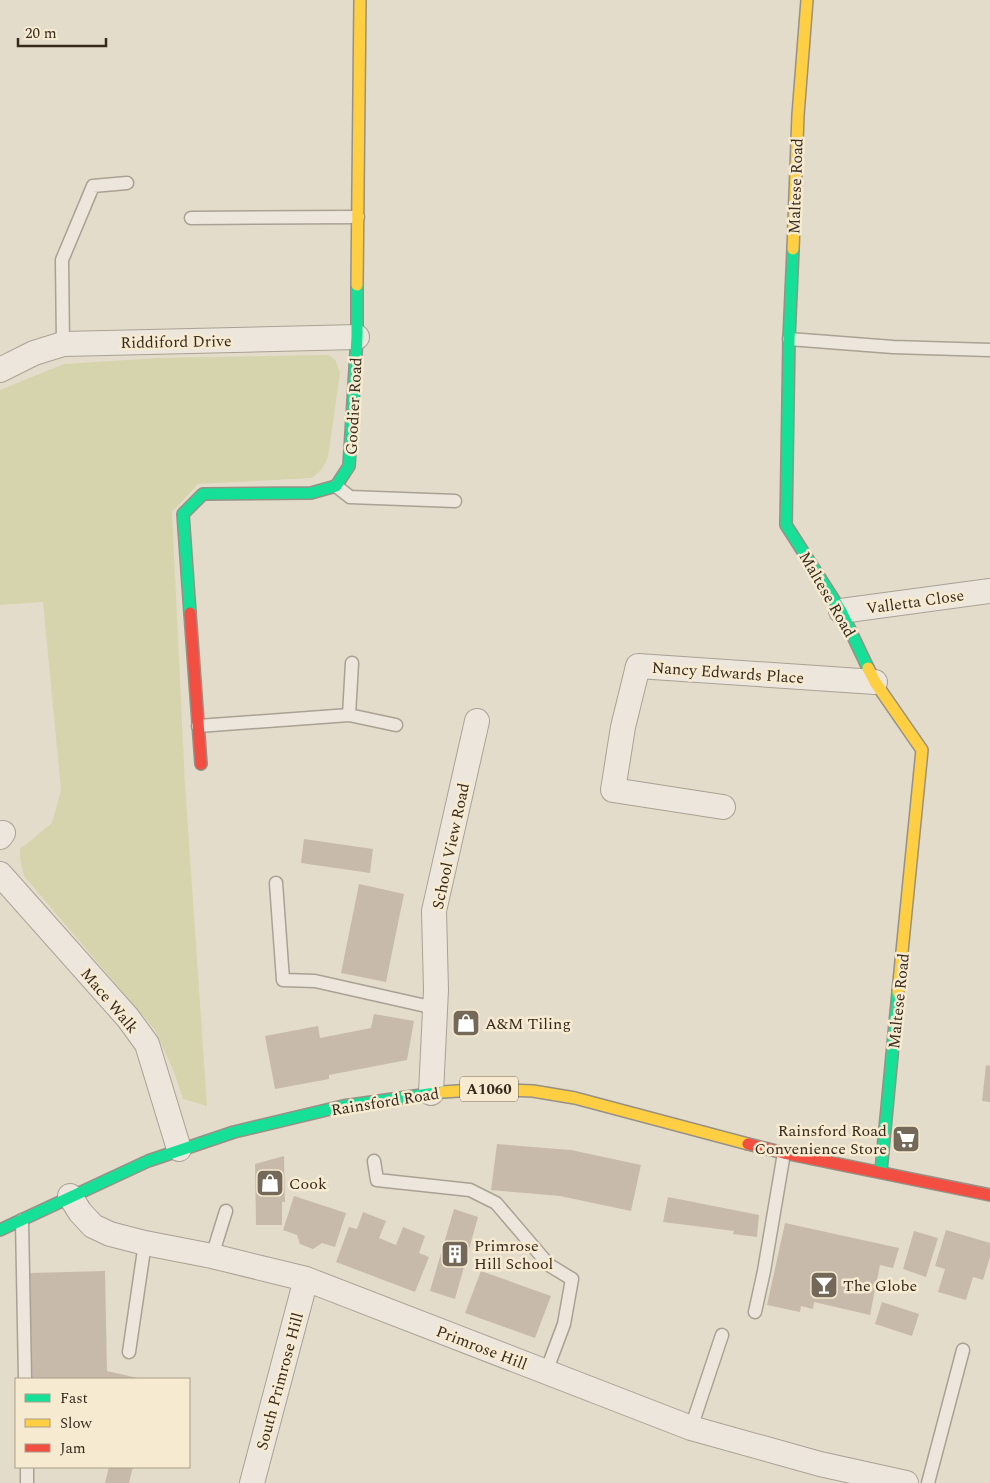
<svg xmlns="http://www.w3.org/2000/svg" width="990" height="1483" font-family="Spectral,serif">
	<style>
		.green { fill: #d5d4ac }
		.building { fill: #c8baab }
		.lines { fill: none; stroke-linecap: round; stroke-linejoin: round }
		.lane-casing { stroke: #a9a194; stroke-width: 15 }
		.street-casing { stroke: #a9a194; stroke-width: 26 }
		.fast-casing { stroke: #989084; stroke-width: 14 }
		.slow-casing { stroke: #989084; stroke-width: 14 }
		.jam-casing { stroke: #989084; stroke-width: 14 }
		.lane { stroke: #ece6dc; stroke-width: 12 }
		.street { stroke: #ece6dc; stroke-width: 24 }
		.fast { stroke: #16e098; stroke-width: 11 }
		.slow { stroke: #ffcf43; stroke-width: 11 }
		.jam { stroke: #f24e42; stroke-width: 11 }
		.labels { text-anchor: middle; stroke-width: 5; stroke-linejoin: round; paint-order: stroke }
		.shield { fill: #f6ead0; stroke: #706352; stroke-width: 1 }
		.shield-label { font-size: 15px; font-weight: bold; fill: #37291c }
		.street-label { font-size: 16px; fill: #37291c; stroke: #f6ead0 }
		.poi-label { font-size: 16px; fill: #37291c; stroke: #f6ead0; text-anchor: start }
	</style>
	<rect width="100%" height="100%" fill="#e4dcca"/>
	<path class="green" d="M329,355l7,6 4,12 -12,84 -6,12 -10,9 -114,6 -26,28 13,273 22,321 -24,-7 -9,-27 -19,-42 -131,-154 -4,-17v-10l32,-26 9,-33 -18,-188 -43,3v-215l64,-26 95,-6z"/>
	<path class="building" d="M304,839l69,10 -3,24 -69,-10z
		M359,884l45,10 -18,88 -45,-9z
		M374,1014l40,7 -7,39 -78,15v4l-54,10 -10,-53 53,-10 2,12 51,-10z
		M986,1065l4,1v36l-8,-1z
		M497,1144l74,6 70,15 -10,46 -71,-15 -69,-6z
		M284,1156l1,46h-3v23h-26l-1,-61z
		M294,1196l52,17 -11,34 -13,-4 -9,6 -13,-5 -3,-9 -14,-5z
		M668,1197l91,18 -2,22 -24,-3 1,-3 -71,-9z
		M454,1209l24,8 -23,82 -25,-8z
		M363,1212l23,9 -7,17 17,7 7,-18 22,9 -6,17 10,4 -14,35 -79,-30 13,-35 8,2z
		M785,1223l114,25 -6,20 -13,-3 -10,50 -56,-13 -1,7 -12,-3 -1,6 -33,-7z
		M946,1230l44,13v14l-7,23 -10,-3 -7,23 -28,-8 7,-23 -10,-3z
		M914,1231l24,7 -12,39 -23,-8z
		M105,1271l2,100 35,8h-110l-2,-106z
		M481,1271l70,25 -16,42 -70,-25z
		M882,1302l37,12 -7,22 -37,-12z
		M109,1467h24l-4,16h-24z"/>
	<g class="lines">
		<defs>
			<path id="lane" d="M191,218l167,-1
				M789,339l104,8 97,3
				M63,344l-1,-84 31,-74 34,-3
				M336,486l14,11 105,4
				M349,715l3,-52
				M198,726l151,-11 47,10
				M276,883l7,97 32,1 120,27
				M374,1161l3,19 93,10 26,13 53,62 23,14 -8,45 -18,48
				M22,1220l3,159
				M212,1256l14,-45
				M755,1312l9,-41 20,-118
				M129,1352l16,-109
				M691,1428l31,-93
				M27,1467v16
				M928,1483l35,-133"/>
			<path id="street" d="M0,370l34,-17 29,-9 294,-7
				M841,611l149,-20
				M723,807l-110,-17 10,-63 15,-61 237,16
				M0,837l3,-4
				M0,874l128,144 19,26 32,105
				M431,1093l5,-103 -2,-79 43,-190
				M70,1196l10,16 13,14 17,8 35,9 67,13 94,23 385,149 129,36 86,19
				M252,1483l54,-204"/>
			<path id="fast" d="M793,249l-4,90 -3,186 55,86 27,57
				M190,613l-7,-99 20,-20 108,-1 25,-7 13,-20 8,-129v-52
				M881,1171l17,-179
				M0,1230l148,-69 86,-29 109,-26 100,-14"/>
			<path id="slow" d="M793,249l5,-134 9,-115
				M357,285l3,-285
				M868,668l7,14 47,68 -24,242
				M443,1092l45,-3 45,2 42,7 173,46"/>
			<path id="jam" d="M190,613l11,151
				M748,1144l36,9 206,42"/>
		</defs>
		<use href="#lane" class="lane-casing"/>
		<use href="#street" class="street-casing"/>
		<use href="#fast" class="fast-casing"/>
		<use href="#slow" class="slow-casing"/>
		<use href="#jam" class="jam-casing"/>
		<use href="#lane" class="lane"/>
		<use href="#street" class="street"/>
		<use href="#fast" class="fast"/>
		<use href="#slow" class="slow"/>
		<use href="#jam" class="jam"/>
	</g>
	<defs>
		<symbol id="shop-square" viewBox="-11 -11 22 22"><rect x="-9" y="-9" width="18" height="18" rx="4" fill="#746859" stroke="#f6ead0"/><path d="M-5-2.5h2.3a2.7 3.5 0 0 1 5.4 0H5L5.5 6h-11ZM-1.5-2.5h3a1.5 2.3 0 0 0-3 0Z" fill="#fff"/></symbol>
		<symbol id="supermarket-square" viewBox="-11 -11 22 22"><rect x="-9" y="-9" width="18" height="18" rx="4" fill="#746859" stroke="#f6ead0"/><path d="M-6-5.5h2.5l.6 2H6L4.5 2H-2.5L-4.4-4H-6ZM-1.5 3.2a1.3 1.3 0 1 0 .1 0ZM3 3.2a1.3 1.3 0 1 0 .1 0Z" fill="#fff"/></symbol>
		<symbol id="building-square" viewBox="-11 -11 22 22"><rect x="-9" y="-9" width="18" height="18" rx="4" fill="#746859" stroke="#f6ead0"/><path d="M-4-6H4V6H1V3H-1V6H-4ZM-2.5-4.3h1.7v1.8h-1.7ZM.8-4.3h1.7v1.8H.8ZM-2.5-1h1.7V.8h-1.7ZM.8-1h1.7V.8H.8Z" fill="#fff"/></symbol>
		<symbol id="bar-square" viewBox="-11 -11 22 22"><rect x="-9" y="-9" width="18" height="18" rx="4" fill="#746859" stroke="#f6ead0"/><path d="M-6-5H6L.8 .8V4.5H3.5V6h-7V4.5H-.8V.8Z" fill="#fff"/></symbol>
	</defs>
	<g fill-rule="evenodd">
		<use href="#shop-square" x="450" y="1007" width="32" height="32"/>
		<use href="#supermarket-square" x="890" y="1123" width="32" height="32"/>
		<use href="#shop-square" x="254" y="1167" width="32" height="32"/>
		<use href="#building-square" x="439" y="1238" width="32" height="32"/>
		<use href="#bar-square" x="808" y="1269" width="32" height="32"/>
	</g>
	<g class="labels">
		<rect class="shield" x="460" y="1076.5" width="58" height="25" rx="4"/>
		<g class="shield-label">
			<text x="489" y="1094">A1060</text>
		</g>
		<g class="street-label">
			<text transform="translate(795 186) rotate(-88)" y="6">Maltese Road</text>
			<text transform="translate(176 341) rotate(-1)" y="6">Riddiford Drive</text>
			<text transform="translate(353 406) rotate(-87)" y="6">Goodier Road</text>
			<text transform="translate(828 594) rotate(60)" y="6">Maltese Road</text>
			<text transform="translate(915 601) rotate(-8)" y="6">Valletta Close</text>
			<text transform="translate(728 672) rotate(4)" y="6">Nancy Edwards Place</text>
			<text transform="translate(450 846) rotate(-78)" y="6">School View Road</text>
			<text transform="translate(110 1000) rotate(50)" y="6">Mace Walk</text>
			<text transform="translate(898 1001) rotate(-84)" y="6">Maltese Road</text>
			<text transform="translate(385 1101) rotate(-9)" y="6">Rainsford Road</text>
			<text transform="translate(482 1347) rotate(21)" y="6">Primrose Hill</text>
			<text transform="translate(279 1381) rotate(-75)" y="6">South Primrose Hill</text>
		</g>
		<g class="poi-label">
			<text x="485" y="1029">A&amp;M Tiling</text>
			<text x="887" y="1136" text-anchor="end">Rainsford Road<tspan x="887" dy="18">Convenience Store</tspan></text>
			<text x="289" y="1189">Cook</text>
			<text x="474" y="1251">Primrose<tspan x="474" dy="18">Hill School</tspan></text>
			<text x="843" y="1291">The Globe</text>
		</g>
	</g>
	<rect x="15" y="1378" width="175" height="90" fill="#f6ead0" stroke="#aa9d88"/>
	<rect x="25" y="1394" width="25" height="8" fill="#16e098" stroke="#aa9d88"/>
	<text x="60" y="1403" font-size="15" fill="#37291c">Fast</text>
	<rect x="25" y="1419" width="25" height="8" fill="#ffcf43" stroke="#aa9d88"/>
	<text x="60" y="1428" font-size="15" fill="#37291c">Slow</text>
	<rect x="25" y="1444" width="25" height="8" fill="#f24e42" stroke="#aa9d88"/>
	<text x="60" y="1453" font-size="15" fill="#37291c">Jam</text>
	<path d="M18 38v8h88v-8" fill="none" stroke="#37291c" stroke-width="2.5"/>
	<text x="25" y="38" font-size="15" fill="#37291c" stroke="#f6ead0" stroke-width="4" paint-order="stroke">20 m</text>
</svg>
